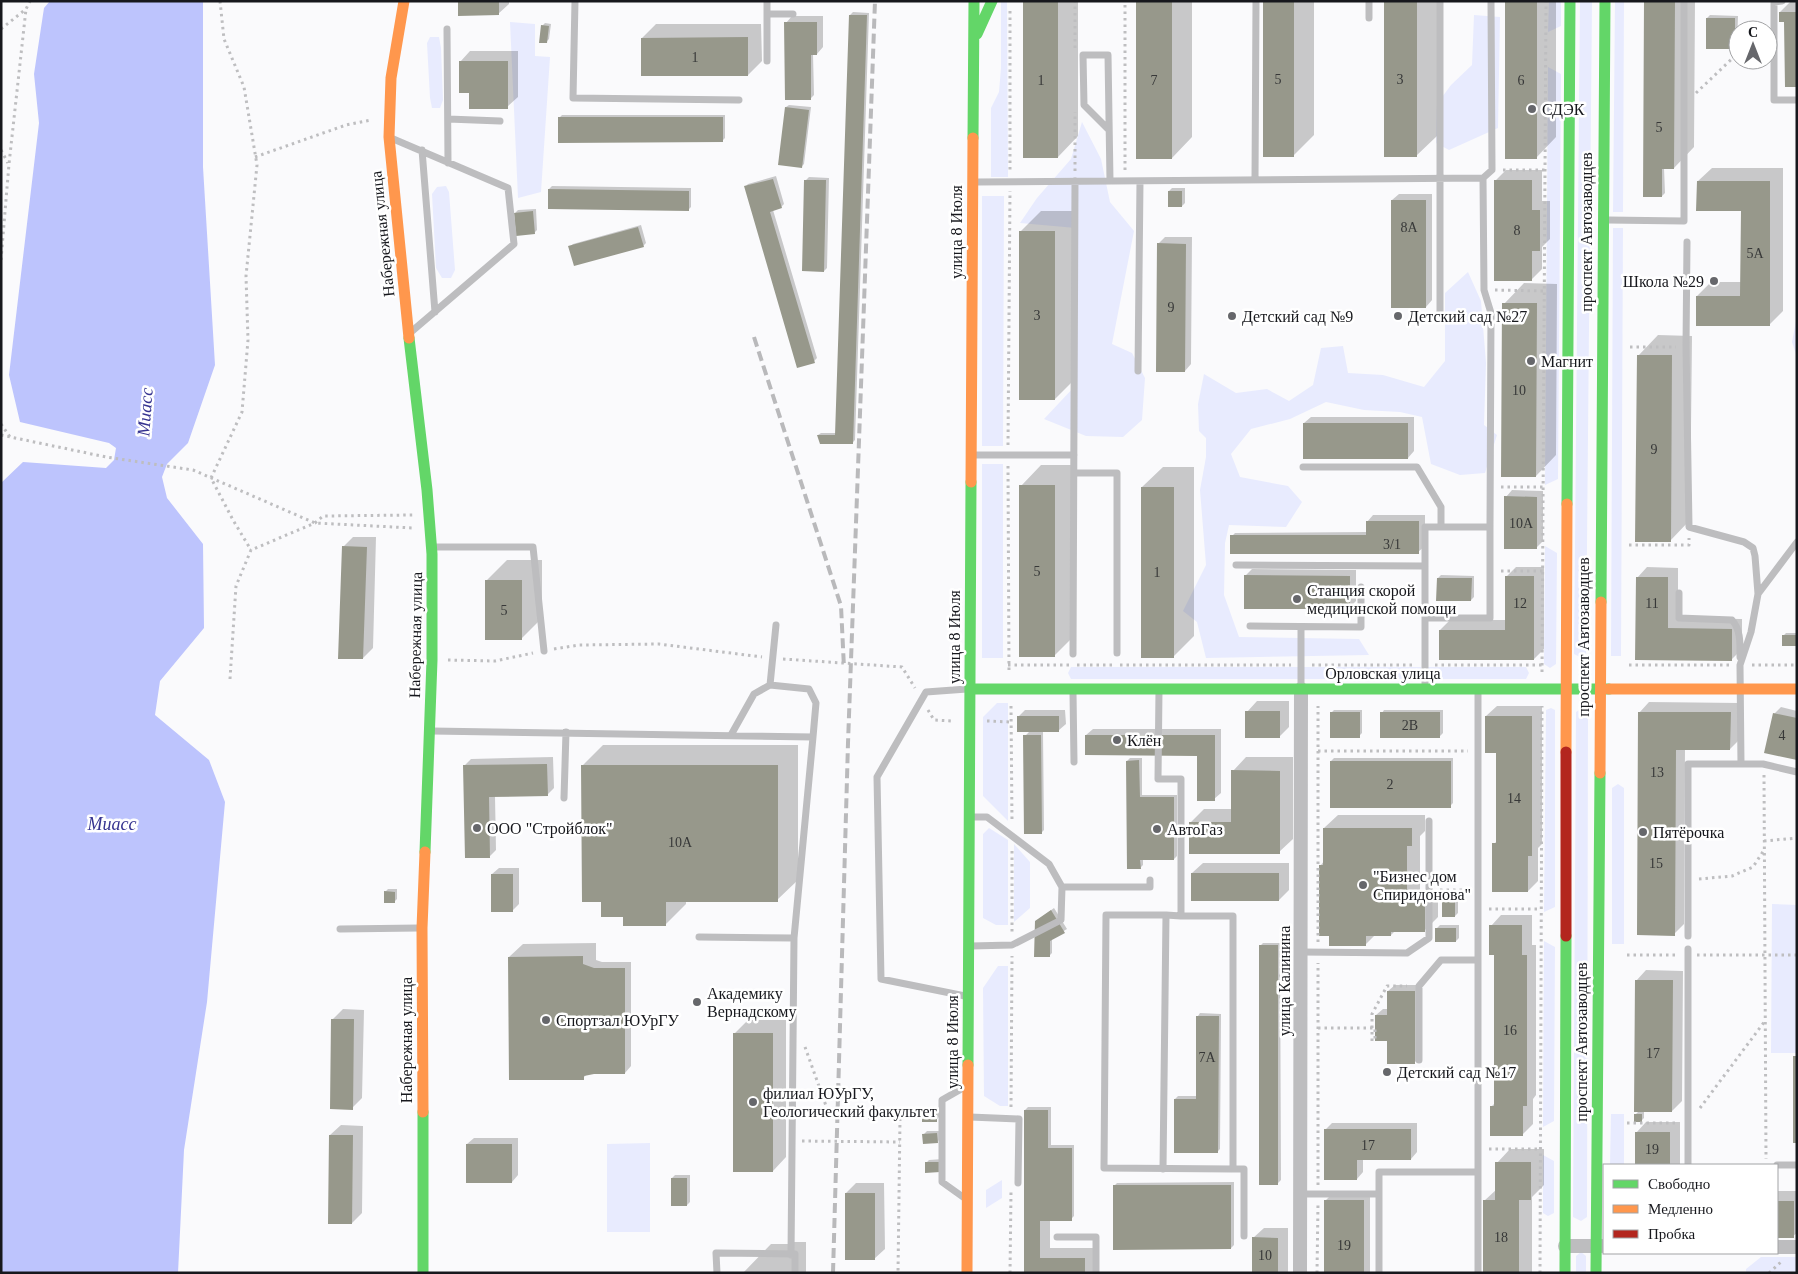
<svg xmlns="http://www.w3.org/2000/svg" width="1798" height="1274" font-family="'Times New Roman',serif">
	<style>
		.green { fill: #e8ebfe }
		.water { fill: #bdc4fd }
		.shadow { fill: #0003 }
		.building { fill: #97988b }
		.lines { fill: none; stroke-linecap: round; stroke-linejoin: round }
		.path { stroke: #bebec0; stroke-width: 3; stroke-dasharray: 2.5 4; stroke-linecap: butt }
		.lane { stroke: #bdbdbf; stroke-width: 7 }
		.street { stroke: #bdbdbf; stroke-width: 14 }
		.fast { stroke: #63d668; stroke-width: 11 }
		.slow { stroke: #ff974d; stroke-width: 11 }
		.jam { stroke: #b3261e; stroke-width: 11 }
		.rail { stroke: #b9b9bb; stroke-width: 4; stroke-dasharray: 10 5; stroke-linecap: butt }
		.poi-dot { fill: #66676b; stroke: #fff; stroke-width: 2 }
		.labels { text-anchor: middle; stroke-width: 5; stroke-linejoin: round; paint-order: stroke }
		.number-label { font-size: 14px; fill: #373838 }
		.poi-label { font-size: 16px; fill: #17181d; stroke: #fff; text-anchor: start }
		.street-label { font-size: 16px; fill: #17181d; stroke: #fff }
		.water-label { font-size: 18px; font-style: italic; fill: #363490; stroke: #fff }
	</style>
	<rect width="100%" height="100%" fill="#fafafc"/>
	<path class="green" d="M1001,1h6l1,176h-17v-69l8,-16 2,-24z
		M1549,1h12v25l-13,6z
		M1580,1h12l-6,653 -6,3 -6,-3z
		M1615,1h9l-1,211h-10z
		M1474,15l26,2 -2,111 -49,22 -13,-7 1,-39 14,-19 21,-20z
		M510,22l25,2v32l15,1 -9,135 -23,6z
		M430,37h9l2,11 2,52 -3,8h-8l-2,-10 -3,-55z
		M1548,67l13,7 -3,405 -13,6z
		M1082,122l19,37 9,43 24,29 -22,113 20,9 13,25 -3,42 -19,17 -37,-1 -42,-17 31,-33c-4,-53 -7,-105 1,-158l-56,-5 17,-25 34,-39z
		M446,186l3,6 6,78 -4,8h-9l-6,-10 -4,-74 5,-7z
		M982,196h22l-1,250h-21z
		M1613,228h10l-2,428h-10z
		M1468,272l13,29 5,62 -2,62 13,10 -12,38 -25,2 -29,-11 -9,-47 -22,-5 -36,-2 -38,-8 -36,17 -39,10 -20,25 9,23 48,9 14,16 -16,25 -57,-2 -4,18 -1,52 15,42 120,2 10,16 -163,3 -9,-36 -14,-11 23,-46 -6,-75 6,-33v-19l-7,-7 -1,-27 6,-30 32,19 31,-4 22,12 24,-16 8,-37 22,-2 5,27 35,2 41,12 21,-26v-68z
		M1797,316v41l-5,-15z
		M982,464h21v194h-21z
		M1545,546l12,7 -1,111 -6,4 -6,-4z
		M1071,667h227v12h-227l-3,-6z
		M1304,667h117v12h-117z
		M1428,667h98l3,6 -3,6h-98z
		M997,703h11v118l-25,-25v-79z
		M1551,708l4,2v197l-11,5 2,-202z
		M1582,708l6,4 -1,505 -6,4 -8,-4 3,-505z
		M1618,784l6,4v156h-12v-156z
		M989,828l19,12v85h-12l-13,-7v-84z
		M1014,844l16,18v46l-16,14z
		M1772,904l25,1v148h-26z
		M1544,941l11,6 -1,174 -11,6z
		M998,966h10v140h-8l-16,-10 -1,-108z
		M1611,1114h13v51h-14z
		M650,1143v89h-43v-88z
		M1543,1155l11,6v52l-6,3 -5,-3z
		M1002,1180v18l-16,10v-18z
		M1581,1252l5,4v17h-10v-17z
		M1761,1257h36v16h-51v-4z"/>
	<path class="water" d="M50,1h153v166l12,198 -27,78 -21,21 -5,13 5,21 36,46 1,84 -44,53 -5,34 54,45 16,42 -18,200 -23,148 -6,123h-177v-790l22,-21 83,6 8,-8 2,-12 -7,-5 -89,-21 -11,-47 30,-252 -5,-49 10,-66z"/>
	<path class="shadow" d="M460,1h49v3l-11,10z
		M1024,1h54v135l-20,21z
		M1138,1h54v136l-20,21z
		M1264,1h50v134l-21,21z
		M1385,1h52v135l-21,20z
		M1506,1h50v136l-20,21z
		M1645,1h50l-1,146 -20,21h-10l1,25 -3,3z
		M1791,1h6v85l-11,-65 -6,-9z
		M853,12l16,1 -14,427 -3,3 -34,-8 3,-2h15l14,-418z
		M1710,15l28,1 -1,29 -3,3 -27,-30z
		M792,16h31v31l-6,7h-4l1,41 -3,3 -25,-75z
		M545,23l6,1 -2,15 -3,3 -4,-16z
		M656,24h105l1,37 -14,14 -106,-37z
		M470,51h48v46l-11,10 -47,-45z
		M789,105l22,2 -7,57 -3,3 -15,-60z
		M562,115h163v23l-3,3 -163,-23z
		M1712,168h71v143l-14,14 -72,-29 14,-14h31v-72l-44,-29z
		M1506,170h36v31h8v38l-8,8v22l-10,10 -37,-98z
		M776,176l8,28 -3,3 -8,3 44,148 -3,3 -69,-174 3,-3z
		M809,177l20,1 -2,90 -3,3 -18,-91z
		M552,186l139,2v19l-3,3 -139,-21z
		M1172,188h13v15l-3,3 -13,-15z
		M1399,194h33v106l-6,7 -34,-107z
		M536,209l1,21 -3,3 -19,-20 3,-3z
		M1041,211h34v168l-20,20 -34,-168z
		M641,225l5,18 -3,3 -73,1 3,-3z
		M1165,237h27l-1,127 -6,7 -27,-127z
		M1524,283l33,1 -1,171 -20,21 -32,-172z
		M1658,335l34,1 -2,184 -20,21 -32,-185z
		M1311,417h103v34l-6,7 -104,-35z
		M1041,465h34v170l-20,20 -34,-169z
		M1163,467h31v169l-21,21 -31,-170z
		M1512,490l31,1v50l-7,7 -30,-51z
		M1373,515h52v31l-7,6 -186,-16 3,-3 132,-1v-10z
		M353,537h23l-3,111 -10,10 -20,-111z
		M507,560h35v58l-21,21 -34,-59z
		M1516,567h28v82l-10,10 -94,-29 10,-10h56v-43z
		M1647,567l31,1v50l64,1v30l-11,11 -95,-1 1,-81z
		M1252,569l104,1v31l-7,7 -104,-32z
		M1441,575l33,1v21l-3,3 -33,-22z
		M1786,633h11v12l-14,-9z
		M1257,701h32v26l-10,10 -32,-25z
		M1649,702l91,1v36l-10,10h-45l-1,175 -10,10 -35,-221z
		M1497,706h45v138l-4,4v33l-10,10 -34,-47 4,-4v-88l-12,-36z
		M1781,707l16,4v48l-23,-45z
		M1025,710h40l1,14 -7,6 -16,1 1,99 -3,3 -16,-97 5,-5 -12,-14z
		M1334,710h28v23l-3,3 -28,-23z
		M1384,710h59v23l-3,3 -58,-23z
		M1093,729h128v64l-7,6 -16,-45 -112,-19z
		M603,745h195v135l-21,20h-91v4l-21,21 -41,-9 -22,-16 -19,-135z
		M553,757l1,31 -7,7 -52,1 1,54 -6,6 -25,-91 6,-6z
		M1246,757h47v82l-14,13 -89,-29 14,-14h29v-38z
		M1130,758h12v37h35v61l-3,3h-31v6l-3,3 -13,-107z
		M1334,758h119v45l-3,3 -119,-45z
		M1338,815h87v16l-5,5v54h18v27l-14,14h-29l-4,4h-16l-9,9 -45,-79 3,-4v-33z
		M1203,863h86v27l-10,10 -87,-27z
		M499,868h20v36l-7,7 -20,-37z
		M388,889h9v10l-3,3 -9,-10z
		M1446,896h12v17l-3,3 -12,-17z
		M1054,908l13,21 -15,9v15l-3,3 -13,-35z
		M1501,915h31v30h4v150l-3,4v25l-11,11 -31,-28 4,-4v-149l-4,-28z
		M1440,925h19v13l-3,3 -19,-13z
		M596,943v17l6,2h29v104l-6,7 -38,1 -4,4 -74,-121 14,-13z
		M1263,943h17l1,237 -3,3 -18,-237z
		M1646,970l37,1 -1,130 -10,10h-28v7l-3,3 -6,-6 4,-4 -3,-130z
		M1395,985h26v71l-7,7 -26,-23 -12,-25 7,-6h5v-18z
		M343,1009l21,1 -2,88 -10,10 -20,-88z
		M1200,1013l21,1 -1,135 -3,3 -42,-53 3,-3h19l1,-80z
		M748,1020h38v137l-13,14 -39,-137z
		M1028,1107h23v38h23v71l-3,3h-21v29h44v25h-69v-163z
		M926,1109h13v8l-3,3 -13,-8z
		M1646,1122h34v43h-44v-32z
		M1332,1123h85v29l-6,7h-48v13l-6,7 -32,-49z
		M341,1125l22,1 -1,87 -10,10 -22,-88z
		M927,1131h13v8l-3,3 -13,-8z
		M474,1138h44v37l-6,7 -45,-38z
		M1510,1149h34v36l-12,12v76h-48v-72l13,-12v-26z
		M943,1159v9l-17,-5 3,-3z
		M675,1175h15v27l-3,3 -15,-27z
		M1234,1182v63l-3,3 -117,-62 3,-3z
		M856,1183h28l1,66 -11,10 -28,-66z
		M1777,1191h20v42l-4,3h-16z
		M1332,1194h38v79h-44v-73z
		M1264,1228h24v45h-35v-35z
		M793,1242h13v31h-63l28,-29h19z"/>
	<path class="building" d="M458,1h41v14l-41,1z
		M1023,1h35v157h-35z
		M1136,1h36v158h-36z
		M1263,1h31v156h-31z
		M1384,1h33v156h-33z
		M1505,1h32v158h-32z
		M1644,1h31l-1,168h-12v28h-19z
		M1779,12h18v75h-12l-1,-65h-5z
		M849,15h18l-14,429h-33l-3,-9h18z
		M1706,18h29v31h-29z
		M784,22h33v33h-6v45h-26z
		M541,25l8,1 -2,17h-8z
		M748,37v39h-107v-38z
		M459,61h49v48h-39v-16h-10z
		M785,107l24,3 -7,58 -24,-3z
		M558,117h165v25l-165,1z
		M773,179l9,29 -12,4 45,151 -18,5 -53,-182z
		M804,180h22l-2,92 -22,-1z
		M1494,180h38v30h8v41h-8v30h-38z
		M1697,181h73v145h-74v-30h44l1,-85h-45z
		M548,189l141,2v20l-141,-2z
		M1168,191h14v16h-14z
		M1391,200h35v108h-35z
		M533,211l2,23 -19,2 -2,-23z
		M638,227l6,20 -70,19 -6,-20z
		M1019,231h36v169h-36z
		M1157,243l29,1 -1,128h-29z
		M1502,303h35l-1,174h-35z
		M1637,355h35l-1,187h-36z
		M1303,423h105v36h-105z
		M1019,485h36v172h-36z
		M1141,487h33v171h-33z
		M1504,496l33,1v52h-33z
		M1366,521h53v33h-189v-19h136z
		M342,546l25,1 -4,112h-25z
		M1244,575l106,1v33h-106z
		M1505,576h29v84h-95v-30h66z
		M1636,577h32v51l64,1v32l-97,-1z
		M1437,578h35l-1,23h-35z
		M485,580h37v60h-37z
		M1782,635h15v11h-15z
		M1245,711h35v27h-35z
		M1330,712h30v26h-30z
		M1380,712h60v26h-60z
		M1638,712h93l-1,38h-54l-1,186 -38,-1z
		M1773,713l24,5v42l-33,-7z
		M1017,716h42v16h-42z
		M1485,716h47v140h-4v36h-36v-49h4v-90h-11z
		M1023,735h18l1,99h-18z
		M1085,735h130v66h-18v-45l-112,-1z
		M1139,760l1,37h34v63h-34l1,9h-14l-1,-108z
		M1330,761h121v47h-121z
		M547,764l1,32 -59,1 1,61h-25l-2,-93z
		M581,765h197v137h-112v24h-43v-9h-22v-15h-19z
		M1231,770l49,1v83h-91v-32h42z
		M1323,828h89v18h-5v57h18v29h-34v4h-25v10h-37v-10h-10v-71h4z
		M1191,873h88v28h-88z
		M491,874h22v38h-22z
		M384,891l11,1v11h-11z
		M1442,899h13v18h-13z
		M1051,910l14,23 -15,8v16h-16l1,-36z
		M1489,925h33v30h5v151h-4v30h-33v-30h4v-151h-5z
		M1435,928h21v14h-21z
		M1259,945h19v240h-19z
		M583,956v8l11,4h31v106h-31l-10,2v4h-75l-1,-123z
		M1635,980h38l-1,132h-38z
		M1387,991h28v73h-28v-23h-12v-26h12z
		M1196,1016h23l-1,137h-44v-54h22z
		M331,1019h23l-1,91 -23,-1z
		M733,1033h40v139h-40z
		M1793,1056h4v87h-4z
		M1024,1110h24v38h24v73h-32v37h45v15h-61z
		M937,1111v11h-15v-10z
		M1634,1114h8v8h-8z
		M1324,1129h87v31h-54v20h-33z
		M1635,1132h35v33h-35z
		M937,1133l1,10 -15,1 -1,-10z
		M329,1135h24l-1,89h-24z
		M466,1144h46v39h-46z
		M925,1162h15v10l-15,1z
		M1495,1162h36v38h-12v73h-36v-73h12z
		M671,1178h16v28h-16z
		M1113,1185h118v64l-118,1z
		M845,1193h30v67h-30z
		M1324,1200h40v73h-40z
		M1777,1201h17v37h-17z
		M1252,1237l26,1v35h-26z"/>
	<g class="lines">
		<path class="path" d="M220,1l4,38 20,48 13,78 -11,111 2,64 -6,72 -31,66 22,42 18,30
			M1010,11v161
			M1,29l25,-20 4,-8
			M1075,48v-47
			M1696,93l42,-40
			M1,150l7,13
			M255,157l91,-32 25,-5
			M1125,170v-169
			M1503,170h42
			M1075,171v-59
			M1,260l8,-96 17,-155
			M1495,290l49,1
			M1630,347h46
			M1,424l9,13
			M1,435l105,22 87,13 122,53 98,5
			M1008,445l2,-254
			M1008,466l1,206
			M1501,487h42
			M1629,545h60v-7
			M1501,571h42
			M554,649l25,-4 80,-1 103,13
			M783,659l119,8 13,21
			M448,660l47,1 38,-8
			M1008,665h61
			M1077,665h37
			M1120,665h171
			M1312,665h102
			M1435,665h107
			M1629,665h102
			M1752,665h45
			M1542,672l4,-671
			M230,679l6,-93 15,-36 64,-27 8,-7 90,-1
			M1011,706l1,116
			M928,710l6,10 17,1
			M987,721l24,1
			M1318,751h150
			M1764,775l2,384
			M1764,841l33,-3
			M1012,851v81
			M1699,879l33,-3 21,-9 11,-17
			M1440,890h28
			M1489,909h52
			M1318,942v-236
			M1627,955h52
			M1697,955h100
			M1318,1028h57v13
			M1372,1041v-27l15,-28h20
			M805,1047l25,70
			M1011,1107l1,-151
			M1700,1108l65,-87
			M803,1117l97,1 -2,155
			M1627,1123h52
			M802,1141l98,1
			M1489,1149h51
			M1318,1185v-222
			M1010,1273l1,-82
			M1317,1273l1,-70
			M1540,1273l2,-567
			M1769,1273l13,-12"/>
		<path class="lane" d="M575,1l-2,97 166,2
			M1369,1v17
			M1440,1v312
			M1782,1l-8,1v98h23
			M767,14h26
			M447,29l1,134
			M767,61v-60
			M448,119l52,2
			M1109,130l-25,-25 -1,-50h25l2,126
			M391,138l117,50 6,56 -103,88
			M422,150l13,162
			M1255,180l1,-179
			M976,182l507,-4
			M1608,220l76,1v-220
			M1687,242l-1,105 3,180 55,15 9,6 2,8 3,38 -7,38 -11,33 1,99h-53v172
			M1138,371l2,-190
			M974,455h100
			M1303,467h114l24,40v20
			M1074,473h43v180
			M432,547h101l11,104
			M1236,565l189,1
			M1679,593v25l53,2c9,10 8,24 8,37
			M1758,594l39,-52
			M1425,618h65v-91
			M1250,626l111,1v-40
			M1301,627v59
			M1073,654l2,-473
			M770,685l39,4 7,14 -3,34
			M1425,686v-159h65l1,-214 -7,-23 -1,-112 9,-8 -1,-169
			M1159,690l-1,89h23v137l-15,-1
			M1478,690v583
			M1073,692l1,70
			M432,731l381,6 -19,201
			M731,735l23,-41 16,-9 6,-60
			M1741,764h22l34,8
			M564,798l2,-66
			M1062,887h88v-7
			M1181,916h52v253h11v67
			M340,929l79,-1
			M699,937l95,1 -3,317
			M971,946l41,-1 49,-25 1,-33 -13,-23 -62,-47h-13
			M1688,949v216
			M1301,952l106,1 22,-15v-117
			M965,996l-84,-17 -4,-202 49,-85 41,-3
			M1419,1060v-74l22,-26h37
			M963,1088l-21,12v82l21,15
			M970,1117l49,2 -1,64
			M1777,1165h20
			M1163,1169l3,-254h-60l-2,253 129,1
			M1301,1194h78
			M1057,1237h39v36
			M717,1273l-1,-20 79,1v19
			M1379,1273v-101h99"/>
		<path class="street" d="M1565,1246h37
			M1777,1247h20
			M1300,1273l1,-584"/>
		<path class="fast" d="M977,34l15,-33
			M973,138l1,-137
			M409,338l18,152 5,64v106l-7,192
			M1567,504l3,-503
			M1601,602l4,-601
			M970,689h639
			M968,1065l3,-583
			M423,1112v161
			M1565,1273l1,-337
			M1596,1273l4,-500"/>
		<path class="slow" d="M404,1l-13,77 -2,59 20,201
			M971,482l2,-344
			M1609,689h188
			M1566,752l1,-248
			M1600,773l1,-171
			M423,1112l-1,-184 3,-76
			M967,1273l1,-208"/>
		<path class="jam" d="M1566,936v-184"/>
		<path class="rail" d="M754,337l87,269 3,62
			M833,1273l15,-530 27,-742"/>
	</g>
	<g class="poi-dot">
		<circle cx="1532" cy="109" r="5"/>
		<circle cx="1714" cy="281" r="5"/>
		<circle cx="1232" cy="316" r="5"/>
		<circle cx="1398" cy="316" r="5"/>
		<circle cx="1531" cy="361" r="5"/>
		<circle cx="1297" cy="599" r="5"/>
		<circle cx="1117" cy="740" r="5"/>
		<circle cx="477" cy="828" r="5"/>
		<circle cx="1157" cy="829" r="5"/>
		<circle cx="1643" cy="832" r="5"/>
		<circle cx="1363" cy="885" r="5"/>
		<circle cx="697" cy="1002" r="5"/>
		<circle cx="546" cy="1020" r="5"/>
		<circle cx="1387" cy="1072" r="5"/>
		<circle cx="753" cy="1102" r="5"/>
	</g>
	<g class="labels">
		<g class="number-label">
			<text x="695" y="62">1</text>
			<text x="1278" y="84">5</text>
			<text x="1400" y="84">3</text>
			<text x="1041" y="85">1</text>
			<text x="1154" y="85">7</text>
			<text x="1521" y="85">6</text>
			<text x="1659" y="132">5</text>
			<text x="1409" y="232">8А</text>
			<text x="1517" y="235">8</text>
			<text x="1755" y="258">5А</text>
			<text x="1171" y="312">9</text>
			<text x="1037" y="320">3</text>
			<text x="1519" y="395">10</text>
			<text x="1654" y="454">9</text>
			<text x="1521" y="528">10А</text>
			<text x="1392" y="549">3/1</text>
			<text x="1037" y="576">5</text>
			<text x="1157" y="577">1</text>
			<text x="1520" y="608">12</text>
			<text x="1652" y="608">11</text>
			<text x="504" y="615">5</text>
			<text x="1410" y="730">2В</text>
			<text x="1782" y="740">4</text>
			<text x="1657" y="777">13</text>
			<text x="1390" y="789">2</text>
			<text x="1514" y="803">14</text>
			<text x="680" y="847">10А</text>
			<text x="1656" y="868">15</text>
			<text x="1510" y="1035">16</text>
			<text x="1653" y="1058">17</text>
			<text x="1207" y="1062">7А</text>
			<text x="1368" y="1150">17</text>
			<text x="1652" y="1154">19</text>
			<text x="1501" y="1242">18</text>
			<text x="1344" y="1250">19</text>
			<text x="1265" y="1260">10</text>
		</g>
		<g class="poi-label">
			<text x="1542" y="115">СДЭК</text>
			<text x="1704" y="287" text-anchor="end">Школа №29</text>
			<text x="1242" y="322">Детский сад №9</text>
			<text x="1408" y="322">Детский сад №27</text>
			<text x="1541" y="367">Магнит</text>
			<text x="1307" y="596">Станция скорой<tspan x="1307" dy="18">медицинской помощи</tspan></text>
			<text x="1127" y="746">Клён</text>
			<text x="487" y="834">ООО "Стройблок"</text>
			<text x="1167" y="835">АвтоГаз</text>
			<text x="1653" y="838">Пятёрочка</text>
			<text x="1373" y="882">"Бизнес дом<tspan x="1373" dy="18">Спиридонова"</tspan></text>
			<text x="707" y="999">Академику<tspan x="707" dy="18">Вернадскому</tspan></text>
			<text x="556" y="1026">Спортзал ЮУрГУ</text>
			<text x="1397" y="1078">Детский сад №17</text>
			<text x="763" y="1099">филиал ЮУрГУ,<tspan x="763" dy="18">Геологический факультет</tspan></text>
		</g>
		<g class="street-label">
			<text transform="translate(956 232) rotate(-90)" y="6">улица 8 Июля</text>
			<text transform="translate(1586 232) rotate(-90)" y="6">проспект Автозаводцев</text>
			<text transform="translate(382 234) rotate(-96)" y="6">Набережная улица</text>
			<text transform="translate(415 635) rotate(-89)" y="6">Набережная улица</text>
			<text transform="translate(954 637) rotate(-90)" y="6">улица 8 Июля</text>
			<text transform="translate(1583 637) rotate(-90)" y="6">проспект Автозаводцев</text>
			<text x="1383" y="679">Орловская улица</text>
			<text transform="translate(1284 981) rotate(-90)" y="6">улица Калинина</text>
			<text transform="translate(406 1040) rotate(-90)" y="6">Набережная улица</text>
			<text transform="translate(952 1042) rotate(-90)" y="6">улица 8 Июля</text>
			<text transform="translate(1581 1042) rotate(-90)" y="6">проспект Автозаводцев</text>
		</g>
		<g class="water-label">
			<text transform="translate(145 412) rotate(-86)" y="6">Миасс</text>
			<text x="112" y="830">Миасс</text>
		</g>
	</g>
	<rect width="1798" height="1274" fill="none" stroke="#17181d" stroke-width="5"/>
	<rect x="1603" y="1164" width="175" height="90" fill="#ffffff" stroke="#a2a3a5"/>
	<rect x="1613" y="1180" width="25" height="8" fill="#63d668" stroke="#a2a3a5"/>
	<text x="1648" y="1189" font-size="15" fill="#17181d">Свободно</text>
	<rect x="1613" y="1205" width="25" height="8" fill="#ff974d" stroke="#a2a3a5"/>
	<text x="1648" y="1214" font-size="15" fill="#17181d">Медленно</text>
	<rect x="1613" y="1230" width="25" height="8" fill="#b3261e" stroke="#a2a3a5"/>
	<text x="1648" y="1239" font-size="15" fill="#17181d">Пробка</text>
	<g transform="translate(1753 45)"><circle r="24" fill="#ffffff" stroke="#a2a3a5"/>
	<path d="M0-4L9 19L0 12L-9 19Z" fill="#66676b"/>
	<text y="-8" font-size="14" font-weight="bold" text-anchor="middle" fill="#17181d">С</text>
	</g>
</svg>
